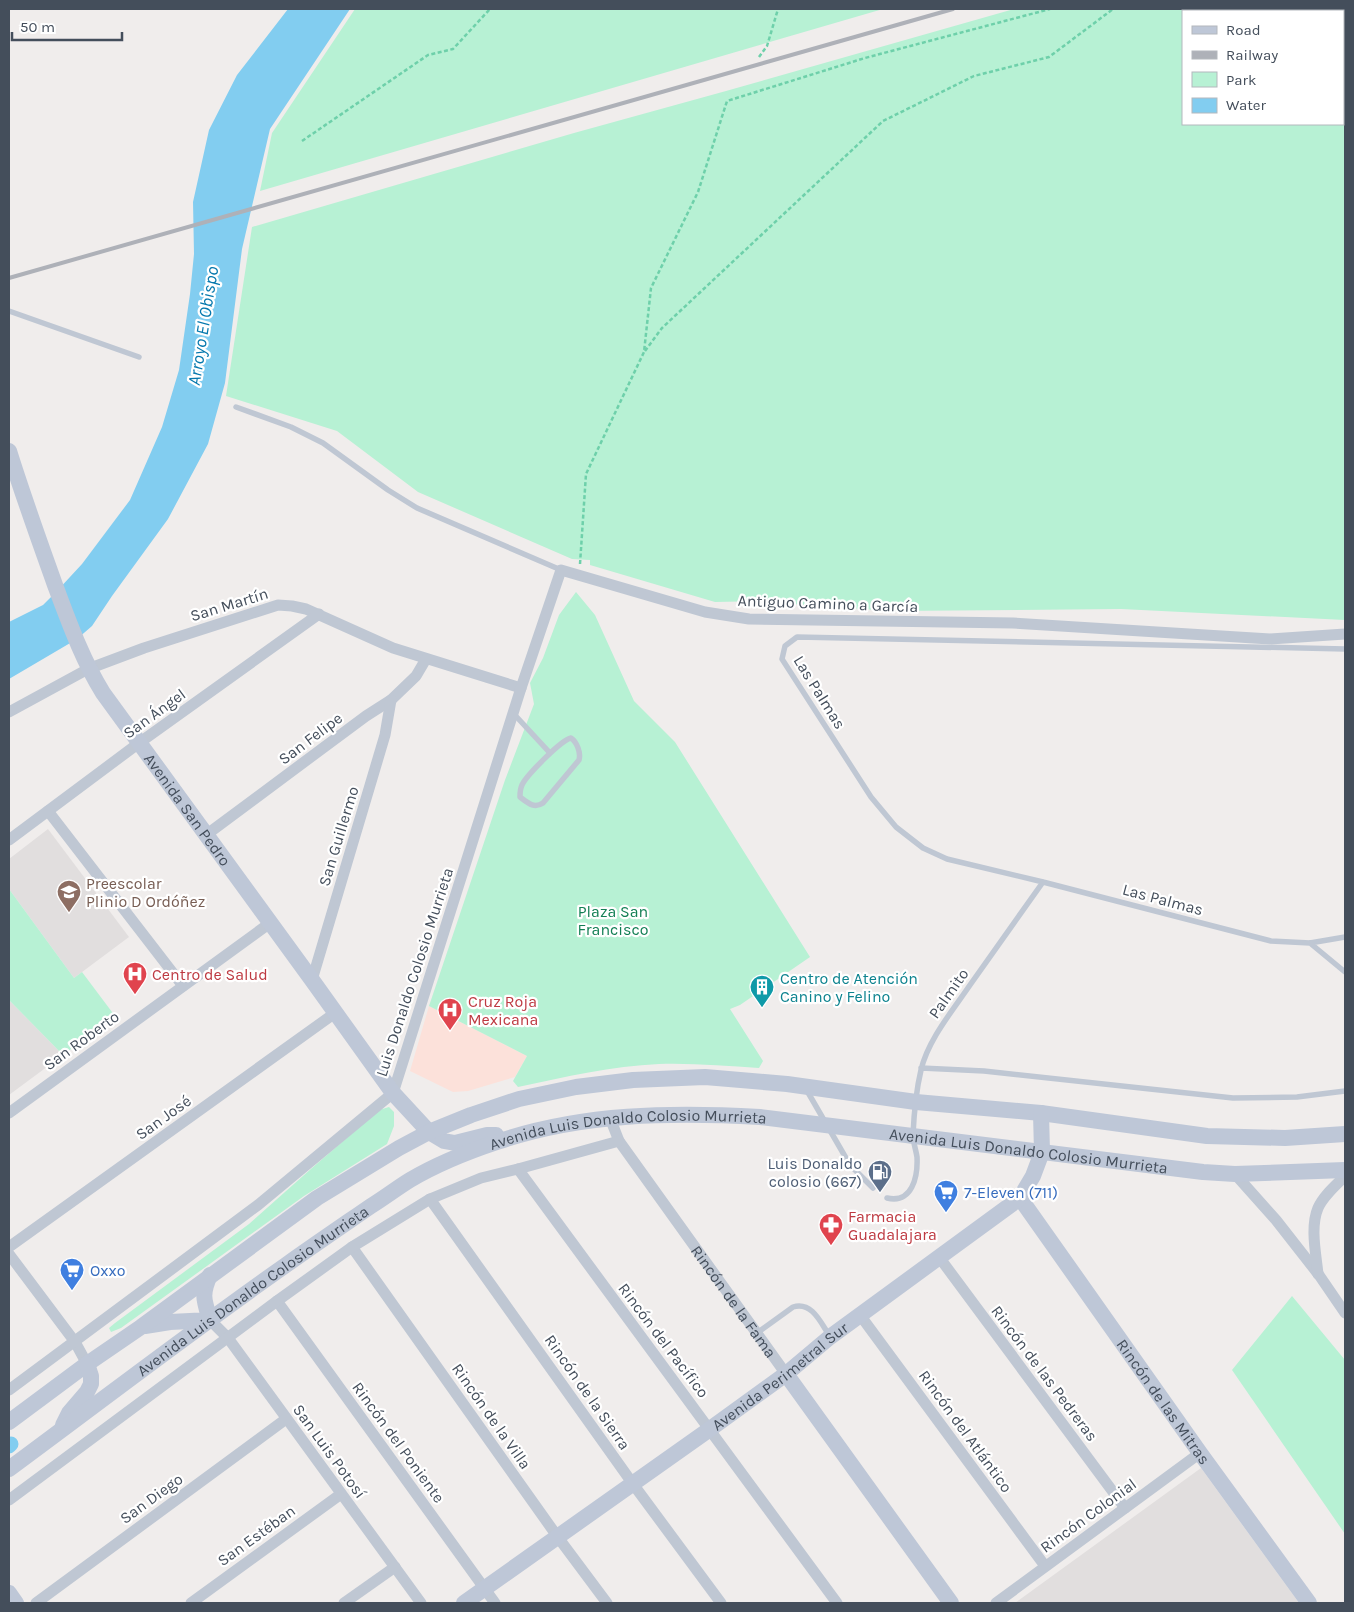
<svg xmlns="http://www.w3.org/2000/svg" width="1354" height="1612" font-family="Karla,sans-serif">
	<style>
		.education { fill: #e1dede }
		.medical { fill: #fce1da }
		.green { fill: #b7f1d4; fill-rule: evenodd }
		.water { fill: #82cdf0 }
		.lines { fill: none; stroke-linecap: round; stroke-linejoin: round }
		.canal { stroke: #82cdf0; stroke-width: 15 }
		.path { stroke: #6ed0aa; stroke-width: 2.5; stroke-dasharray: 4 2.5; stroke-linecap: butt }
		.lane { stroke: #bfc7d3; stroke-width: 5.5 }
		.street { stroke: #bfc7d3; stroke-width: 11 }
		.secondary { stroke: #bec7d7; stroke-width: 16 }
		.rail { stroke: #aeb1b8; stroke-width: 4 }
		.labels { text-anchor: middle; stroke-width: 4.5; stroke-linejoin: round; paint-order: stroke }
		.street-label { font-size: 16px; fill: #444e5b; stroke: #fff }
		.education-label { font-size: 16px; fill: #785e54; stroke: #fff; text-anchor: start }
		.park-label { font-size: 16px; fill: #127f54; stroke: #fff }
		.health-label { font-size: 16px; fill: #be3a42; stroke: #fff; text-anchor: start }
		.culture-label { font-size: 16px; fill: #0d838f; stroke: #fff; text-anchor: start }
		.service-label { font-size: 16px; fill: #4e5e75; stroke: #fff; text-anchor: end }
		.shop-label { font-size: 16px; fill: #366cbe; stroke: #fff; text-anchor: start }
		.water-label { font-size: 18px; font-style: italic; fill: #0578ad; stroke: #fff }
	</style>
	<rect width="100%" height="100%" fill="#f0edec"/>
	<path class="education" d="M48,829l81,108 -55,41 -65,-89v-30z
		M9,1000l54,55 -54,40z
		M1201,1468l98,135h-284z"/>
	<path class="medical" d="M429,1006l98,50 -12,21 -47,14 -15,1 -43,-21z"/>
	<path class="green" d="M355,9h528l-623,182 12,-58z
		M1014,9h331v611l-224,-11 -230,2 -113,-8 -9,-2 -54,1 -125,-37v-5l-18,-1 -154,-67 -81,-61 -111,-35 26,-169 322,-94 152,-42zM1343,11v113h-160v-113z
		M576,592l19,23 39,86 41,41 135,215 -70,48 -10,4 33,52 -4,7c-33,-2 -66,-5 -100,-4 -47,2 -94,13 -141,23l-5,-6 14,-25 -98,-50 76,-226 29,-76 -4,-21 13,-25 16,-43z
		M9,889l65,89 8,-6 33,44 -52,39 -54,-55z
		M389,1107l5,5v14l-7,18 -83,52 -183,132 -10,4 -2,-4 6,-5 134,-99 63,-56 67,-58z
		M1292,1296l53,64v174l-113,-164z"/>
	<path class="water" d="M288,9h62l-80,120 -28,120 -17,134 -17,61 -40,75 -56,77 -20,30 -15,13 -68,40v-57l34,-17 14,-14 25,-27 48,-64 32,-73 17,-57 11,-76 4,-40 -1,-52 16,-72 28,-55z"/>
	<g class="lines">
		<path class="canal" d="M9,1446l2,-2"/>
		<path class="path" d="M759,57l8,-11 11,-37
			M302,141l126,-86 25,-6 37,-40
			M645,351l17,-23 221,-207 91,-45 75,-19 64,-48
			M580,564l6,-90 58,-122 7,-64 47,-96 29,-91 138,-43 185,-49"/>
		<path class="lane" d="M9,311l130,46
			M236,407l55,20 32,16 65,47 29,18 144,62
			M1345,649l-548,-12 -12,9 -3,13 89,138 25,30 27,21 24,11 96,23 228,59 39,2 35,-6
			M513,713l37,40
			M571,738c6,4 10,15 8,22l-36,43c-9,6 -15,0 -23,-6 0,-4 0,-8 2,-12 4,-9 39,-45 49,-47z
			M1310,943l35,29
			M921,1068l63,3 249,27 64,-1 48,-6
			M806,1089l44,76 23,23
			M887,1198c25,6 31,-21 30,-41 -1,-7 -4,-15 -4,-22 1,-22 3,-44 8,-65 7,-30 32,-60 49,-85 25,-35 49,-69 73,-103
			M757,1333l36,-26c19,-6 28,16 36,28"/>
		<g class="street">
			<path d="M9,712l79,-43 56,-21 134,-43 14,1 14,3 87,39 128,40"/>
			<path d="M48,811l135,175"/>
			<path d="M206,835l160,-119 25,-16 25,-24 10,-17"/>
			<path d="M9,840l130,-97 180,-129"/>
			<path d="M312,980l73,-245 6,-35"/>
			<path d="M9,1113l261,-190"/>
			<path id="s1" d="M610,1118l9,23 167,233"/>
			<path d="M518,1169l319,434"/>
			<path d="M1235,1174l41,46 43,55 26,38"/>
			<path d="M430,1199l203,285 88,119"/>
			<path d="M9,1247l326,-234"/>
			<path d="M352,1247l205,289 50,67"/>
			<path d="M9,1254l66,88 12,22"/>
			<path d="M939,1257l186,251"/>
			<path d="M1318,1274c-2,-20 -8,-47 0,-66 5,-12 18,-23 27,-32"/>
			<path d="M277,1301l218,302"/>
			<path d="M860,1315l185,251"/>
			<path d="M210,1320l18,18 193,265"/>
			<path d="M9,1390l249,-185 135,-112 128,-405 40,-118 144,42 44,7 264,4 257,16 75,-5"/>
			<path d="M9,1500l268,-199 75,-54 78,-48 51,-21 37,-9 101,-28"/>
			<path d="M36,1603l250,-184"/>
			<path d="M191,1603l150,-109"/>
			<path d="M344,1603l51,-36"/>
			<path d="M996,1603l204,-150"/>
		</g>
		<g class="secondary">
			<path id="s2" d="M9,451c14,45 30,89 46,134 14,37 27,74 48,108l209,287 81,113 36,39 15,9 11,2 32,-8h9"/>
			<path id="s3" d="M1020,1198l180,255 109,150"/>
			<path d="M145,1326l25,-4 40,-2c-6,-20 -9,-25 0,-45"/>
			<path d="M786,1374l165,229"/>
			<path d="M9,1422l78,-58 54,-37 176,-129 82,-50 30,-16 42,-17 48,-16 57,-12 57,-7 72,-3 82,7 129,18 125,11 166,23 78,2 60,-4"/>
			<path d="M63,1425l6,-12 18,-21 4,-8v-8l-4,-12"/>
			<path id="s4" d="M9,1469c92,-68 183,-138 277,-204 28,-20 56,-39 85,-59 13,-8 26,-18 39,-26 27,-16 57,-28 87,-38 85,-29 175,-30 263,-25l443,55 32,2 110,-4"/>
			<path d="M9,1593l7,10"/>
			<path id="s5" d="M464,1603l246,-174 76,-55 44,-37 190,-139 13,-22 9,-24 -1,-39"/>
		</g>
		<path class="rail" d="M9,278l944,-269"/>
	</g>
	<defs>
		<symbol id="school-pin" viewBox="-11 -11 22 30"><path d="M0 17L-7.5 6A9.5 9.5 0 1 1 7.5 6Z" fill="#8d6e63" stroke="#fff"/><path d="M0-5L7-2L0 1L-7-2ZM-4 1L0 2.5L4 1V4Q0 6-4 4Z" fill="#fff"/></symbol>
		<symbol id="hospital-pin" viewBox="-11 -11 22 30"><path d="M0 17L-7.5 6A9.5 9.5 0 1 1 7.5 6Z" fill="#e0444e" stroke="#fff"/><path d="M-5-5h3v3.5h4V-5h3V5h-3V1.5h-4V5h-3Z" fill="#fff"/></symbol>
		<symbol id="building-pin" viewBox="-11 -11 22 30"><path d="M0 17L-7.5 6A9.5 9.5 0 1 1 7.5 6Z" fill="#0f9aa8" stroke="#fff"/><path d="M-4-6H4V6H1V3H-1V6H-4ZM-2.5-4.3h1.7v1.8h-1.7ZM.8-4.3h1.7v1.8H.8ZM-2.5-1h1.7V.8h-1.7ZM.8-1h1.7V.8H.8Z" fill="#fff"/></symbol>
		<symbol id="fuel-pin" viewBox="-11 -11 22 30"><path d="M0 17L-7.5 6A9.5 9.5 0 1 1 7.5 6Z" fill="#5c6f8a" stroke="#fff"/><path d="M-5.5-6h7V0h2V4h1.3V-2.5L3-4.5l.8-.8L6-3V5H2.5V1h-1V6h-7ZM-4.2-4.7v3.2H.2V-4.7Z" fill="#fff"/></symbol>
		<symbol id="supermarket-pin" viewBox="-11 -11 22 30"><path d="M0 17L-7.5 6A9.5 9.5 0 1 1 7.5 6Z" fill="#3f7fe0" stroke="#fff"/><path d="M-6-5.5h2.5l.6 2H6L4.5 2H-2.5L-4.4-4H-6ZM-1.5 3.2a1.3 1.3 0 1 0 .1 0ZM3 3.2a1.3 1.3 0 1 0 .1 0Z" fill="#fff"/></symbol>
		<symbol id="pharmacy-pin" viewBox="-11 -11 22 30"><path d="M0 17L-7.5 6A9.5 9.5 0 1 1 7.5 6Z" fill="#e0444e" stroke="#fff"/><path d="M-2-6h4v4h4v4h-4v4h-4v-4h-4v-4h4Z" fill="#fff"/></symbol>
	</defs>
	<g fill-rule="evenodd">
		<use href="#school-pin" x="55" y="878" width="28" height="38"/>
		<use href="#hospital-pin" x="121" y="960" width="28" height="38"/>
		<use href="#building-pin" x="748" y="973" width="28" height="38"/>
		<use href="#hospital-pin" x="436" y="996" width="28" height="38"/>
		<use href="#fuel-pin" x="866" y="1158" width="28" height="38"/>
		<use href="#supermarket-pin" x="932" y="1178" width="28" height="38"/>
		<use href="#pharmacy-pin" x="817" y="1211" width="28" height="38"/>
		<use href="#supermarket-pin" x="58" y="1256" width="28" height="38"/>
	</g>
	<g class="labels">
		<g class="street-label">
			<text transform="translate(828 603) rotate(2)" y="6">Antiguo Camino a García</text>
			<text transform="translate(229 604) rotate(-17)" y="6">San Martín</text>
			<text transform="translate(820 692) rotate(58)" y="6">Las Palmas</text>
			<text transform="translate(154 713) rotate(-36)" y="6">San Ángel</text>
			<text transform="translate(310 738) rotate(-37)" y="6">San Felipe</text>
			<text dy="6" stroke="none"><textPath href="#s2" startOffset="404">Avenida San Pedro</textPath></text>
			<text transform="translate(338 836) rotate(-73)" y="6">San Guillermo</text>
			<text transform="translate(1163 899) rotate(15)" y="6">Las Palmas</text>
			<text transform="translate(414 972) rotate(-72)" y="6">Luis Donaldo Colosio Murrieta</text>
			<text transform="translate(948 993) rotate(-55)" y="6">Palmito</text>
			<text transform="translate(81 1040) rotate(-36)" y="6">San Roberto</text>
			<text transform="translate(163 1117) rotate(-36)" y="6">San José</text>
			<text dy="6" stroke="none"><textPath href="#s4" startOffset="722">Avenida Luis Donaldo Colosio Murrieta</textPath></text>
			<text dy="6" stroke="none"><textPath href="#s4" startOffset="1126">Avenida Luis Donaldo Colosio Murrieta</textPath></text>
			<text dy="6" stroke="none"><textPath href="#s4" startOffset="302">Avenida Luis Donaldo Colosio Murrieta</textPath></text>
			<text dy="6" stroke="none"><textPath href="#s1" startOffset="222">Rincón de la Fama</textPath></text>
			<text transform="translate(664 1340) rotate(53)" y="6">Rincón del Pacífico</text>
			<text transform="translate(1045 1373) rotate(53)" y="6">Rincón de las Pedreras</text>
			<text dy="6" stroke="none"><textPath href="#s5" startOffset="389">Avenida Perimetral Sur</textPath></text>
			<text transform="translate(588 1392) rotate(55)" y="6">Rincón de la Sierra</text>
			<text dy="6" stroke="none"><textPath href="#s3" startOffset="249">Rincón de las Mitras</textPath></text>
			<text transform="translate(492 1416) rotate(55)" y="6">Rincón de la Villa</text>
			<text transform="translate(966 1431) rotate(54)" y="6">Rincón del Atlántico</text>
			<text transform="translate(399 1442) rotate(54)" y="6">Rincón del Poniente</text>
			<text transform="translate(330 1451) rotate(54)" y="6">San Luis Potosí</text>
			<text transform="translate(151 1498) rotate(-36)" y="6">San Diego</text>
			<text transform="translate(1088 1515) rotate(-36)" y="6">Rincón Colonial</text>
			<text transform="translate(256 1535) rotate(-36)" y="6">San Estéban</text>
		</g>
		<g class="education-label">
			<text x="86" y="889">Preescolar<tspan x="86" dy="18">Plinio D Ordóñez</tspan></text>
		</g>
		<g class="park-label">
			<text x="613" y="917">Plaza San<tspan x="613" dy="18">Francisco</tspan></text>
		</g>
		<g class="health-label">
			<text x="152" y="980">Centro de Salud</text>
			<text x="468" y="1007">Cruz Roja<tspan x="468" dy="18">Mexicana</tspan></text>
			<text x="848" y="1222">Farmacia<tspan x="848" dy="18">Guadalajara</tspan></text>
		</g>
		<g class="culture-label">
			<text x="780" y="984">Centro de Atención<tspan x="780" dy="18">Canino y Felino</tspan></text>
		</g>
		<g class="service-label">
			<text x="862" y="1169">Luis Donaldo<tspan x="862" dy="18">colosio (667)</tspan></text>
		</g>
		<g class="shop-label">
			<text x="964" y="1198">7-Eleven (711)</text>
			<text x="90" y="1276">Oxxo</text>
		</g>
		<g class="water-label">
			<text transform="translate(203 326) rotate(-81)" y="6">Arroyo El Obispo</text>
		</g>
	</g>
	<rect width="1354" height="1612" fill="none" stroke="#444e5b" stroke-width="20"/>
	<rect x="1182" y="10" width="162" height="115" fill="#ffffff" stroke="#b4b8bd"/>
	<rect x="1192" y="26" width="25" height="8" fill="#bec7d7" stroke="#b4b8bd"/>
	<text x="1226" y="35" font-size="15" fill="#444e5b">Road</text>
	<rect x="1192" y="51" width="25" height="8" fill="#aeb1b8" stroke="#b4b8bd"/>
	<text x="1226" y="60" font-size="15" fill="#444e5b">Railway</text>
	<rect x="1192" y="72" width="25" height="15" fill="#b7f1d4" stroke="#b4b8bd"/>
	<text x="1226" y="85" font-size="15" fill="#444e5b">Park</text>
	<rect x="1192" y="98" width="25" height="15" fill="#82cdf0" stroke="#b4b8bd"/>
	<text x="1226" y="110" font-size="15" fill="#444e5b">Water</text>
	<path d="M12 32v8h110v-8" fill="none" stroke="#444e5b" stroke-width="2.5"/>
	<text x="20" y="32" font-size="15" fill="#444e5b" stroke="#ffffff" stroke-width="4" paint-order="stroke">50 m</text>
</svg>
